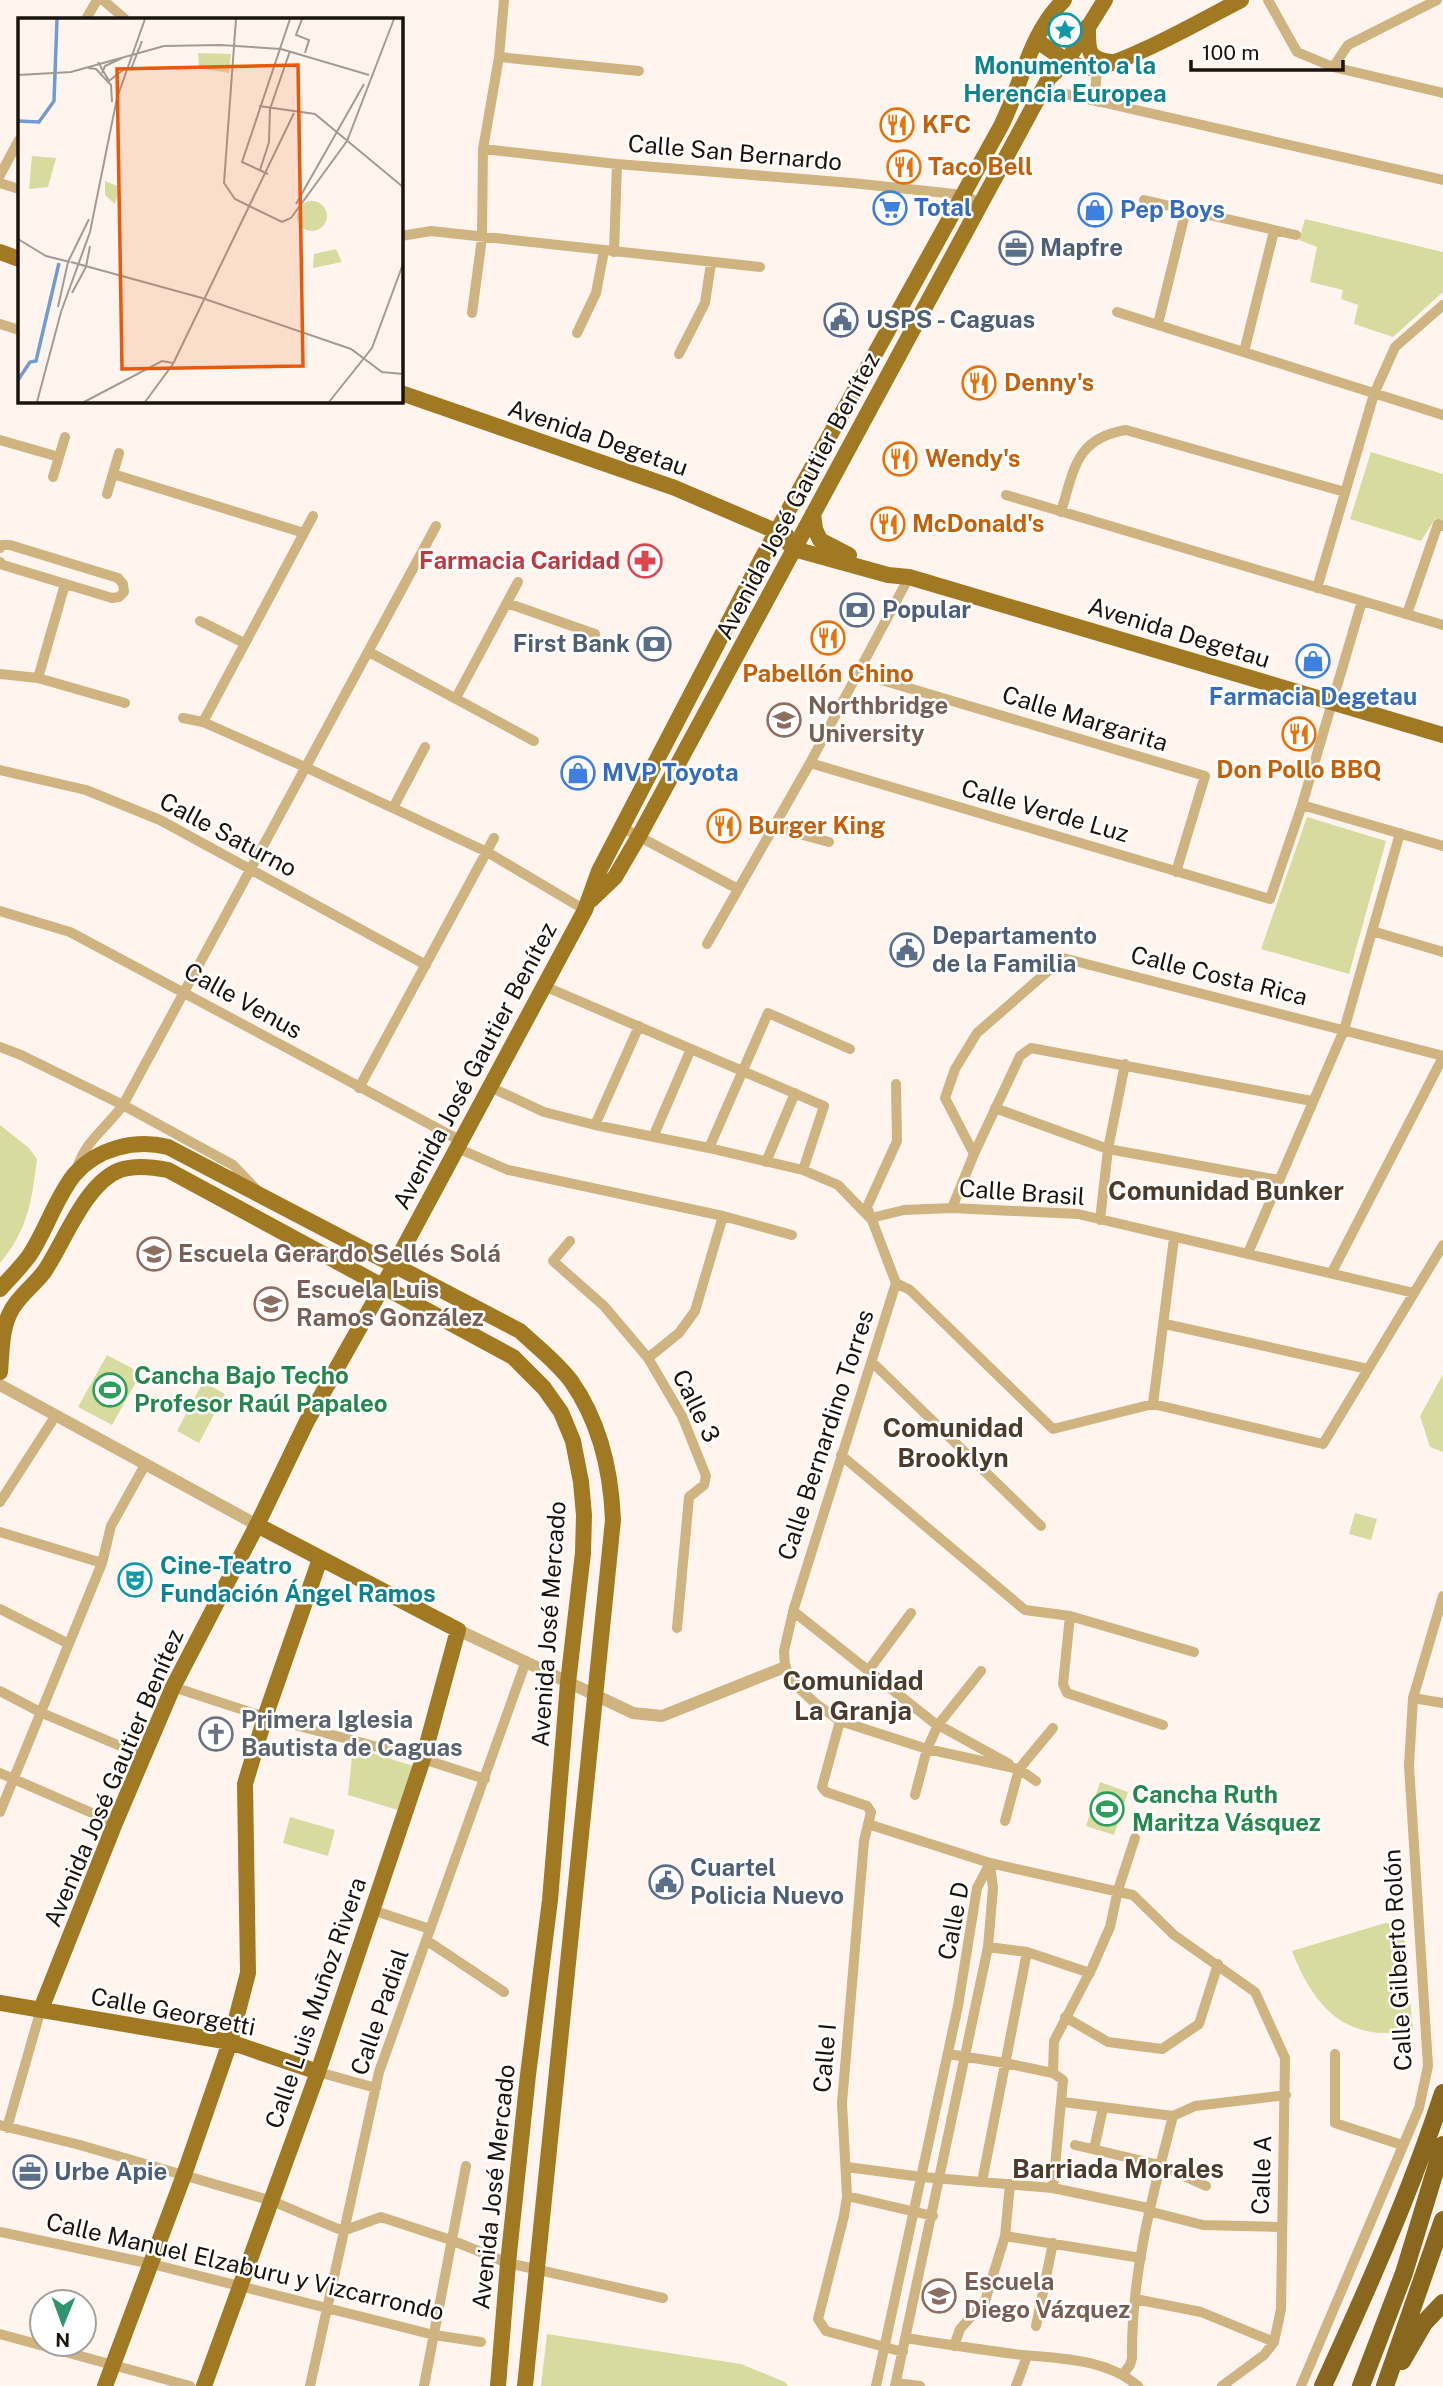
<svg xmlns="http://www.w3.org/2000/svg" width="1443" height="2386" font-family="'Public Sans',sans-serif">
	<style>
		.green { fill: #d7dba0 }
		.water { fill: #729ad9 }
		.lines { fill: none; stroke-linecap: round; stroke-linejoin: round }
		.minor { stroke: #cfb381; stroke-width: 10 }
		.tertiary { stroke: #cfb381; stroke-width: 12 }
		.primary { stroke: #a27923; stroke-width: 16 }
		.motorway { stroke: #8a671e; stroke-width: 18 }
		.labels { text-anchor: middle; stroke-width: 5; stroke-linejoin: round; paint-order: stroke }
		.culture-label { font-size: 24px; font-weight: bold; fill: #0d838f; stroke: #fff }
		.food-label { font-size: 24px; font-weight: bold; fill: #c56008; stroke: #fff; text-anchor: start }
		.street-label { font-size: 24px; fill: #1a120c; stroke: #fff }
		.shop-label { font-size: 24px; font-weight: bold; fill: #366cbe; stroke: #fff; text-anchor: start }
		.service-label { font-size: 24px; font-weight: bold; fill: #4e5e75; stroke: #fff; text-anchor: start }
		.health-label { font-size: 24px; font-weight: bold; fill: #be3a42; stroke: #fff; text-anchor: end }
		.education-label { font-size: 24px; font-weight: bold; fill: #785e54; stroke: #fff; text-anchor: start }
		.leisure-label { font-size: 24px; font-weight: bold; fill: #27864d; stroke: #fff; text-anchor: start }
		.worship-label { font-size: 24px; font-weight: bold; fill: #5b616d; stroke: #fff; text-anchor: start }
		.neighbourhood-label { font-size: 26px; font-weight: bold; fill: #4c3a2b; stroke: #fff }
		.inset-river { fill: none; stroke: #729ad9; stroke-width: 3.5 }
		.inset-road { fill: none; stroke: #a39a94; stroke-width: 2 }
		.view { fill: #e8590c; fill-opacity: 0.15; stroke: #e8590c; stroke-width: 3.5 }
		.inset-edge { fill: none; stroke: #1a120c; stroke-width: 3.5 }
	</style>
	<rect width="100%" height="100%" fill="#fff5ee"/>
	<path class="green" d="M1305,219l138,33v40l-50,45 -39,-13 4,-19 -17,-6 2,-9 -33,-8 7,-35 -18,-7z
		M1371,452l72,22v47l-8,-2 -14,22 -71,-22z
		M1307,817l79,24 -37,133 -88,-25z
		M0,1125l29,23 8,11c-5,41 -9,71 -37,104z
		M107,1355l34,18 -29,52 -34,-18z
		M1443,1374v78l-13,-5 -10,-31z
		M203,1382l22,12 -26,49 -22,-12z
		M1355,1513l22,6 -6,21 -22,-6z
		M353,1747l60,19 -15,44 -50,-15z
		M1100,1782l28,10 -14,43 -28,-9z
		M290,1817l45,13 -7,26 -45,-13z
		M1385,1923l10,1 7,4 2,9 9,93c-66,14 -99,-22 -121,-79z
		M547,2334l194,30 44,18 3,4h-247z"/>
	<path class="water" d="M1051 30a13 13 0 1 1 26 0a13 13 0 1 1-26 0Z"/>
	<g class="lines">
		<path class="minor" d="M103,0l22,19
			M1268,0l29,52 36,15 110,26
			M86,19l11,-19
			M499,57l140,14
			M1097,67l-2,28 6,7 342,78
			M1333,67l15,-22 89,-45
			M1056,92l45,10
			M483,149l134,15 235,19 112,12 17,9
			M0,175l19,-35
			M0,183l19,6
			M1144,200l152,35
			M401,236l30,-5 329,36
			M614,252l3,-88
			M1117,312l326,103
			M472,313l10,-75 1,-89 16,-92 5,-57
			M0,324l19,6
			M1158,324l28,-114
			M577,333l19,-40 8,-42
			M1244,352l30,-121
			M679,354l26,-51 6,-40
			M0,440l59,17
			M113,474l191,59
			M53,477l12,-40
			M107,494l12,-41
			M1006,495l437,130
			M1061,512c13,-43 15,-74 65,-82l219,62
			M0,548l2,-3h8l108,33 5,6 1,8 -5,5 -7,1 -109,-33 -3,-3
			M1317,588l57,-194 21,-47 48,-42
			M507,603l88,31
			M1407,614l31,-90 5,2
			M200,621l44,22
			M369,652l165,89
			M858,673l347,103 -29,96
			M0,674l38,4 87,25
			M38,678l27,-94
			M456,698l62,-116
			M183,718l20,4 102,45 182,85 98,58
			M203,722l110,-206
			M810,763l460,136 32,-94 60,-204
			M0,770l86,20 74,30 266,145
			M1302,805l141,41
			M393,808l32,-61
			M621,827l117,62
			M773,827l56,15
			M0,911l70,21 391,209
			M1372,931l71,21
			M707,944l103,-181 99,-186
			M544,986l280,120 -21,64
			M0,1047l21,8 102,50 110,60 22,23
			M896,1084l1,57 -30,66 29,76 -102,325 -10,43 1,16 15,22 15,14 25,18 87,28 92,20 17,12
			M490,1087l54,25 51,13 114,23 94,22 35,15 32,33
			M359,1088l135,-250
			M995,1108l113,41 171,31
			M595,1125l44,-99
			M653,1137l38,-88
			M457,1148l51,22 215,46 69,19
			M709,1148l59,-135 82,36
			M974,1154l-29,-56 10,-29 22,-36 86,-75 380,98
			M766,1162l29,-69
			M76,1171c10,-32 28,-40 47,-66l313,-579
			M952,1208l22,-54 46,-98 11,-8 281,53
			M871,1218l33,-8 48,-2 126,6 336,79
			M1100,1220l8,-71 17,-85
			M570,1241l-17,20 51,45 44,52 34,58 24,60 -2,9 -15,12 -12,131
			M1248,1253l96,-223 56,-197
			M1332,1272l111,-215
			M896,1283l14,7 143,139 100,-25 170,40 120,-199
			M1165,1324l203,45
			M648,1358l31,-25 16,-22 28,-95
			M872,1362l169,164
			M1153,1404l21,-166
			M841,1455l184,155 45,6 124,36
			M0,1502l56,-87
			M0,1532l102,31
			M0,1609l69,35
			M793,1611l140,111 76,42
			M1070,1616l-7,68 4,9 96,32
			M868,1671l43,-58
			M173,1687l92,30 158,42 62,20
			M0,1691l42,22 102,43
			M1413,1698l30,5
			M840,1721l-18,66 4,5 41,14 4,6 -7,29 -22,262 5,93 -3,20 -26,103 8,12 77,21
			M0,1773l115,50
			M915,1795l12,-46 11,-24 43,-54
			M0,1812l102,-249 9,-37 34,-61
			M1005,1821l14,-52 34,-41
			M868,1824l122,39 143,32 41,40 81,57 30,66 -4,251 -7,33 -10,13 -42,31
			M372,1910l58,19
			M426,1940l78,52
			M988,1947l39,5 63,21
			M1065,2017l43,25 54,7 37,-25 19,-60
			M948,2054l57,9 48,10
			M1335,2054v69l67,22
			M318,2072l58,16
			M1063,2102l110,14
			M0,2125l80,20 192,56 71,30 38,-14 70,23 57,23 155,35
			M7,2128l34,-119
			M1075,2145l85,20 46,21
			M1094,2149l9,-41
			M847,2167l75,10 131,11 95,20
			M982,2182l45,-230
			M1053,2188l10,-108 -10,-7 1,-32 38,-73 18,-41 8,-37 17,-52
			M847,2196l86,20
			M1148,2211l55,14 78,2
			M0,2232l152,32 282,71 47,7
			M1005,2236l136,22
			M1135,2299l66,13 73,30
			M1036,2326l17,-83
			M0,2334l190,52
			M906,2338c36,6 72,11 108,16 42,5 90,3 124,32
			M954,2346l6,-17 25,-28 20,-65 5,-52
			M1123,2374l7,-9 2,-7c-1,-83 20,-162 41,-242l22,-10 91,-11
			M896,2383l24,3
			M310,2386l69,-314 147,-411
			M424,2386l42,-220
			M876,2386l82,-380 19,-118 13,-25
			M895,2386l93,-439 5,-59 -3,-24
			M1016,2386l11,-30
			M1301,2386l118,-278 9,-42 -19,-300 4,-68 30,-102"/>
		<path class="tertiary" d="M0,1385l257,140
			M458,1630l175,83 29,3 123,-49"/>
		<path class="primary" d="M1088,26c0,23 -2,33 23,36
			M1036,40c16,11 33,25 52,28 26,3 125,-54 153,-68
			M0,252l19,7
			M401,393l274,95 112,48
			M813,514l2,15 5,11 29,15
			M789,544l5,5 94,26 21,2 534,158
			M591,900l24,-23 24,-41 399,-738 11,-20 18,-17 38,-61
			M0,1289c10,-11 20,-21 29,-33 17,-25 26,-57 45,-81 23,-27 61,-36 94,-28l352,184c17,16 37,31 51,50 29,41 40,89 42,139l-88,866
			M0,1372c2,-22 1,-44 12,-63 8,-14 22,-24 32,-37 20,-29 41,-89 76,-102 14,-5 33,-3 48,0l345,187 31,31 17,24 12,29 8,41 3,33 -1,38 -15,130 -18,217 -22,175 -20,188 -10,123
			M0,2003l230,39 88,30
			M41,2009l74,-186 58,-136 84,-162 50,-104 76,-135 202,-376 14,-39 163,-313 239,-432c21,-42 28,-92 63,-126
			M105,2386l79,-211 46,-133 18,-69 -3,-189 20,-67 55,-158
			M204,2386l114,-314 105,-313 35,-129 -201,-105"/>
		<path class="motorway" d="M1402,2361l22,-38 19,-20
			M1323,2386c44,-96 87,-192 120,-293
			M1361,2386l43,-113 39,-128
			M1385,2386l58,-166"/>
	</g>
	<defs>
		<symbol id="sight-ring" viewBox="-11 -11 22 22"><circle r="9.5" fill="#fff" stroke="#0f9aa8" stroke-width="1.5"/><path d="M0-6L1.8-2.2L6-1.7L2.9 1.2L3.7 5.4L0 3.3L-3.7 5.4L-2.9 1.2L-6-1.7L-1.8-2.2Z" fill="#0f9aa8"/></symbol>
		<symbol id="restaurant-ring" viewBox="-11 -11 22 22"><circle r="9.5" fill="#fff" stroke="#e8710a" stroke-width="1.5"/><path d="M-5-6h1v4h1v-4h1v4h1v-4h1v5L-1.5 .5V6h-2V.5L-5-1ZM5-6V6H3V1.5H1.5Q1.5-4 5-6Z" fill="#e8710a"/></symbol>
		<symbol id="supermarket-ring" viewBox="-11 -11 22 22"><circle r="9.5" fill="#fff" stroke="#3f7fe0" stroke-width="1.5"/><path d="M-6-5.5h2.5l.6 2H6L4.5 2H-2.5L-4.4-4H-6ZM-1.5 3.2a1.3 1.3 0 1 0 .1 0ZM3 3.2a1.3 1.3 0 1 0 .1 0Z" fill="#3f7fe0"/></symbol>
		<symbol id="shop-ring" viewBox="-11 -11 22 22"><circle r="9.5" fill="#fff" stroke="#3f7fe0" stroke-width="1.5"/><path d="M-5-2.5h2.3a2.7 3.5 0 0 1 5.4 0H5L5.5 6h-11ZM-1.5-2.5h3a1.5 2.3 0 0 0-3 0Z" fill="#3f7fe0"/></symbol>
		<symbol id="office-ring" viewBox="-11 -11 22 22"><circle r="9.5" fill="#fff" stroke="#5c6f8a" stroke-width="1.5"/><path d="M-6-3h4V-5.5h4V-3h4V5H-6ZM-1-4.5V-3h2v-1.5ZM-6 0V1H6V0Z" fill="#5c6f8a"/></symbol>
		<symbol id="civic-ring" viewBox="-11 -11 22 22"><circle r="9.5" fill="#fff" stroke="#5c6f8a" stroke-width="1.5"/><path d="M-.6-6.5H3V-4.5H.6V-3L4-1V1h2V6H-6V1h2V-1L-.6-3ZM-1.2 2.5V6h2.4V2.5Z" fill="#5c6f8a"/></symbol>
		<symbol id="pharmacy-ring" viewBox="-11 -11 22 22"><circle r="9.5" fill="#fff" stroke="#e0444e" stroke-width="1.5"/><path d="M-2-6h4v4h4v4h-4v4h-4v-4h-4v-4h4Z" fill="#e0444e"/></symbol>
		<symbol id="bank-ring" viewBox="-11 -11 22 22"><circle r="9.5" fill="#fff" stroke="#5c6f8a" stroke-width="1.5"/><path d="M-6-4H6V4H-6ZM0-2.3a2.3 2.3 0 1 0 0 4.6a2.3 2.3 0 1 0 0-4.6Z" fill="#5c6f8a"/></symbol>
		<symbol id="university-ring" viewBox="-11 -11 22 22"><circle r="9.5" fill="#fff" stroke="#8d6e63" stroke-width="1.5"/><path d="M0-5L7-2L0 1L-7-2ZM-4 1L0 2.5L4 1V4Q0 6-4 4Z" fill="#8d6e63"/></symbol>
		<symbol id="school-ring" viewBox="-11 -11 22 22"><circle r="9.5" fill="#fff" stroke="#8d6e63" stroke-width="1.5"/><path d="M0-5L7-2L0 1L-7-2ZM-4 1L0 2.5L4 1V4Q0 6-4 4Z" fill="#8d6e63"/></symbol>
		<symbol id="stadium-ring" viewBox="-11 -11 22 22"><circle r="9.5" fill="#fff" stroke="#2e9e5b" stroke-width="1.5"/><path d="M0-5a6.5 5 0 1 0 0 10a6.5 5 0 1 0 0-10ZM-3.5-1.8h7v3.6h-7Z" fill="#2e9e5b"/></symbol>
		<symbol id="theatre-ring" viewBox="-11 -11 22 22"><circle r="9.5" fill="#fff" stroke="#0f9aa8" stroke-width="1.5"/><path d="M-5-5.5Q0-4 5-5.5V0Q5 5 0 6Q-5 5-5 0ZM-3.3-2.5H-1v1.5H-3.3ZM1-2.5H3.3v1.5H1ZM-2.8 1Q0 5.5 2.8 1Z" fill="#0f9aa8"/></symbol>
		<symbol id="church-ring" viewBox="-11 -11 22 22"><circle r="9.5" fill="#fff" stroke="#6b7280" stroke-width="1.5"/><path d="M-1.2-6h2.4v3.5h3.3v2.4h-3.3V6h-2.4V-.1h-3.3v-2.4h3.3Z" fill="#6b7280"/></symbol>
	</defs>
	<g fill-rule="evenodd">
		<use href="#sight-ring" x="1046" y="11" width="38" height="38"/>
		<use href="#restaurant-ring" x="878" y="106" width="38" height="38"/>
		<use href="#restaurant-ring" x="885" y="148" width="38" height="38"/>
		<use href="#supermarket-ring" x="871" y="189" width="38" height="38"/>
		<use href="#shop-ring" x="1076" y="191" width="38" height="38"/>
		<use href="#office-ring" x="997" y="229" width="38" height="38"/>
		<use href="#civic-ring" x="822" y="301" width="38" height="38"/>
		<use href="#restaurant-ring" x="960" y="364" width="38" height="38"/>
		<use href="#restaurant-ring" x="881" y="440" width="38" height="38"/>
		<use href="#restaurant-ring" x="869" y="505" width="38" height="38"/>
		<use href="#pharmacy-ring" x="626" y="542" width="38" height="38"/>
		<use href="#bank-ring" x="838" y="591" width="38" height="38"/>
		<use href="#restaurant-ring" x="809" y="619" width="38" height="38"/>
		<use href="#bank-ring" x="635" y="625" width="38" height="38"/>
		<use href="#shop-ring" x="1294" y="642" width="38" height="38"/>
		<use href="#university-ring" x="765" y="701" width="38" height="38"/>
		<use href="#restaurant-ring" x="1280" y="715" width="38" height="38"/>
		<use href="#shop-ring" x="559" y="754" width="38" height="38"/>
		<use href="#restaurant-ring" x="705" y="807" width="38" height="38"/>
		<use href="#civic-ring" x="888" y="931" width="38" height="38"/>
		<use href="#school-ring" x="135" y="1235" width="38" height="38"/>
		<use href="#school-ring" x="252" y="1285" width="38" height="38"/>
		<use href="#stadium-ring" x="91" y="1371" width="38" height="38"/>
		<use href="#theatre-ring" x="116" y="1561" width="38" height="38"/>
		<use href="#church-ring" x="197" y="1715" width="38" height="38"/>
		<use href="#stadium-ring" x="1088" y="1790" width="38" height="38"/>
		<use href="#civic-ring" x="647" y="1863" width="38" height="38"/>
		<use href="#office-ring" x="11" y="2153" width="38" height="38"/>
		<use href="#school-ring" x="920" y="2277" width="38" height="38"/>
	</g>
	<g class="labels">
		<g class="culture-label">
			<text x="1065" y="74">Monumento a la<tspan x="1065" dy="28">Herencia Europea</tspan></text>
			<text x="160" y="1574" text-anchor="start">Cine-Teatro<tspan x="160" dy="28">Fundación Ángel Ramos</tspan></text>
		</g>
		<g class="food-label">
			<text x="922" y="133">KFC</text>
			<text x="928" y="175">Taco Bell</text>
			<text x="1004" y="391">Denny's</text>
			<text x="925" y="467">Wendy's</text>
			<text x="912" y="532">McDonald's</text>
			<text x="828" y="682" text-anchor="middle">Pabellón Chino</text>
			<text x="1299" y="778" text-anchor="middle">Don Pollo BBQ</text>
			<text x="748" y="834">Burger King</text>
		</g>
		<g class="street-label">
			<text transform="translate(735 153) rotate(5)" y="8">Calle San Bernardo</text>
			<text transform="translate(598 438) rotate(19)" y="8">Avenida Degetau</text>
			<text transform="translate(798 496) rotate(-62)" y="8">Avenida José Gautier Benítez</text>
			<text transform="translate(1179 633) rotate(17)" y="8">Avenida Degetau</text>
			<text transform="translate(1085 719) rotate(17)" y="8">Calle Margarita</text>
			<text transform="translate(1045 811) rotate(16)" y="8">Calle Verde Luz</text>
			<text transform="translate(228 835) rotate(28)" y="8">Calle Saturno</text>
			<text transform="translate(1219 976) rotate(14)" y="8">Calle Costa Rica</text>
			<text transform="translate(243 1001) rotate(29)" y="8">Calle Venus</text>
			<text transform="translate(475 1066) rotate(-62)" y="8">Avenida José Gautier Benítez</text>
			<text transform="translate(1022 1193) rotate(4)" y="8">Calle Brasil</text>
			<text transform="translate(696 1406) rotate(64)" y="8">Calle 3</text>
			<text transform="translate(826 1435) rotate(-72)" y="8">Calle Bernardino Torres</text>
			<text transform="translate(549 1624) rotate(-86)" y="8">Avenida José Mercado</text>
			<text transform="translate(114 1778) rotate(-67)" y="8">Avenida José Gautier Benítez</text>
			<text transform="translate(954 1921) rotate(-79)" y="8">Calle D</text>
			<text transform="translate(1398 1960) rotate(-93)" y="8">Calle Gilberto Rolón</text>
			<text transform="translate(316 2003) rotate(-71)" y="8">Calle Luis Muñoz Rivera</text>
			<text transform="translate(173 2012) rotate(11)" y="8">Calle Georgetti</text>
			<text transform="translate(380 2012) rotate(-71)" y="8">Calle Padial</text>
			<text transform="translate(825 2058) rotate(-85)" y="8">Calle I</text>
			<text transform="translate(1262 2175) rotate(-88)" y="8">Calle A</text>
			<text transform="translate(494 2187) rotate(-84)" y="8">Avenida José Mercado</text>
			<text transform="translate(245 2267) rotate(13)" y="8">Calle Manuel Elzaburu y Vizcarrondo</text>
		</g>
		<g class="shop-label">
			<text x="914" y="216">Total</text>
			<text x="1120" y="218">Pep Boys</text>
			<text x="1313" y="705" text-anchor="middle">Farmacia Degetau</text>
			<text x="602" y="781">MVP Toyota</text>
		</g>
		<g class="service-label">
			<text x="1040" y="256">Mapfre</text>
			<text x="866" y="328">USPS - Caguas</text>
			<text x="882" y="618">Popular</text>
			<text x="630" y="652" text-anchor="end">First Bank</text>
			<text x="932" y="944">Departamento<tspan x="932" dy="28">de la Familia</tspan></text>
			<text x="690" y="1876">Cuartel<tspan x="690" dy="28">Policia Nuevo</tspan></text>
			<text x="54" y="2180">Urbe Apie</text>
		</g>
		<g class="health-label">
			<text x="620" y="569">Farmacia Caridad</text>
		</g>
		<g class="education-label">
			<text x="808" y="714">Northbridge<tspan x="808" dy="28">University</tspan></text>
			<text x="178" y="1262">Escuela Gerardo Sellés Solá</text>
			<text x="296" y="1298">Escuela Luis<tspan x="296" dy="28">Ramos González</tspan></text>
			<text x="964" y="2290">Escuela<tspan x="964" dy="28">Diego Vázquez</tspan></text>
		</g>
		<g class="leisure-label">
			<text x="134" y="1384">Cancha Bajo Techo<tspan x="134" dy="28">Profesor Raúl Papaleo</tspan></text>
			<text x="1132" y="1803">Cancha Ruth<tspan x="1132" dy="28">Maritza Vásquez</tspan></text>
		</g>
		<g class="worship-label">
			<text x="241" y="1728">Primera Iglesia<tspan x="241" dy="28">Bautista de Caguas</tspan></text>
		</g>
		<g class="neighbourhood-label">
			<text x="1226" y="1200">Comunidad Bunker</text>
			<text x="953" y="1437">Comunidad<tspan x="953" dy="30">Brooklyn</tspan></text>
			<text x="853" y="1690">Comunidad<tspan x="853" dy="30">La Granja</tspan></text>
			<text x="1118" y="2178">Barriada Morales</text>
		</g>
	</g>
	<g transform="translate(18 18)">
		<rect width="385" height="385" fill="#fff5ee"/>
		<path d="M180,35l33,1 -2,19 -30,-5zM14,138l24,2 -8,29 -19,2zM87,163l15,6 -5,17 -10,-9zM279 198a15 15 0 1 1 30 0a15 15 0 1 1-30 0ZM318,231l6,13 -29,6 1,-14z" fill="#d7dba0"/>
		<path class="inset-river" d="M0,103l21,1 15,-21 3,-82M0,362l12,-18 6,-1 23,-98"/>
		<path class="inset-road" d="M218,1l-12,164 11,16 47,23 9,-4 56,-77 47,-122M284,1l-6,16 13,5 -4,13M80,44l11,19 14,-11M70,50l8,1 15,16 1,17M113,51l11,-28M84,55l3,-7 17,-8M0,57l53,-3 93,-26 56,-1 61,4 88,26M241,88l56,8 88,73M242,152l9,-28 1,-33 20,-58M250,156l-26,-12 48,-143M278,186l68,-120M0,221l28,17 24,6M53,244l131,36 149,51 31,23 21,2M54,275l14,-26 4,-21M40,289l10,-45 21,-43M19,384l24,-90 29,-80 27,-134 28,-79M66,384l78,-41 11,2M127,384l28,-38 121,-251M311,384l43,-54 31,-84"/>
		<path class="view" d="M280,47l5,301 -181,3 -5,-300z"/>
		<rect width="385" height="385" class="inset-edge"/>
	</g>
	<g transform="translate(63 2323) rotate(181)"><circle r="33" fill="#ffffff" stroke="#a3a09e" stroke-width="2"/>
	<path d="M0-5L12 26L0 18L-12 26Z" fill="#2f936e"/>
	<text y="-10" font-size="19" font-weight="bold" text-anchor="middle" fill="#1a120c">N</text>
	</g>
	<path d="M1191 60v10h152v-10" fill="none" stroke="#1a120c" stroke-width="3.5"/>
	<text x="1202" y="60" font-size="21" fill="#1a120c" stroke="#ffffff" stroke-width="5" paint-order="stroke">100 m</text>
</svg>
